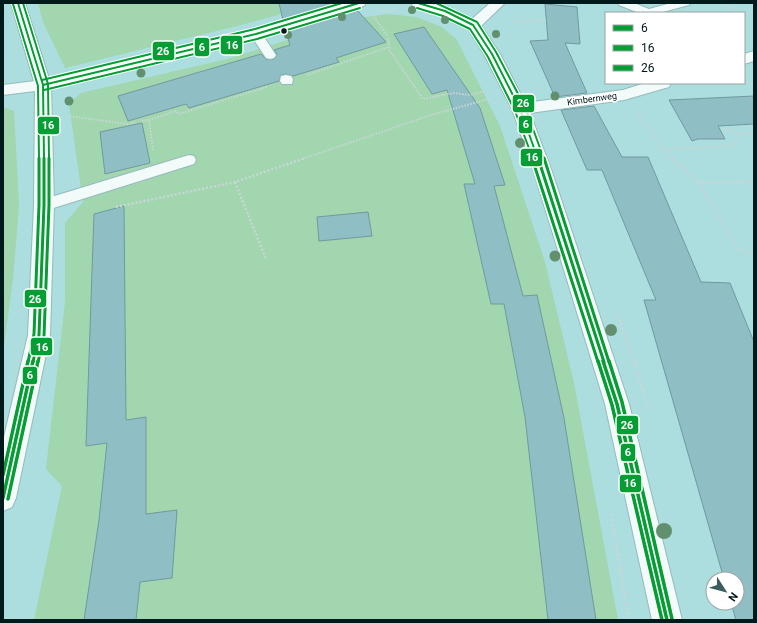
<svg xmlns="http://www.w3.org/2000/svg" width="757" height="623" font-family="Roboto,sans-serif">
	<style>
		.green { fill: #a2d6ae }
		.building { fill: #90bec5; stroke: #71999e }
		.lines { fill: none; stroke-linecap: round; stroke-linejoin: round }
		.service-casing { stroke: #94bbbc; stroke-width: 2 }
		.minor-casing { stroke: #94bbbc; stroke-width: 2 }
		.tertiary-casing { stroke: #94bbbc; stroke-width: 2 }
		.path-far2 { stroke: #c7d7d8; stroke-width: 2; stroke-dasharray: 1.5 1.5; stroke-linecap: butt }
		.path-far1 { stroke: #c7d7d8; stroke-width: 2.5; stroke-dasharray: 2 2; stroke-linecap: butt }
		.path { stroke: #c7d7d8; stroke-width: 3; stroke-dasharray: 2.5 2.5; stroke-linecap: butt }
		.service { fill: #f3fafa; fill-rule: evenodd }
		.minor { fill: #f3fafa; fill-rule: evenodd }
		.tertiary { fill: #f3fafa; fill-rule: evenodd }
		.bus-1-far2-casing { stroke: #fff; stroke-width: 4 }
		.bus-1-far1-casing { stroke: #fff; stroke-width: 6 }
		.bus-1-casing { stroke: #fff; stroke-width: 6 }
		.bus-2-far2-casing { stroke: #fff; stroke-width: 4 }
		.bus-2-far1-casing { stroke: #fff; stroke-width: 6 }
		.bus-2-casing { stroke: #fff; stroke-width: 6 }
		.bus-3-far2-casing { stroke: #fff; stroke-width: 4 }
		.bus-3-far1-casing { stroke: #fff; stroke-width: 6 }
		.bus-3-casing { stroke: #fff; stroke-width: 6 }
		.bus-1-far2 { stroke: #049e34; stroke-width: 2 }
		.bus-1-far1 { stroke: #049e34; stroke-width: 3 }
		.bus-1 { stroke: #049e34; stroke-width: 3.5 }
		.bus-2-far2 { stroke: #049e34; stroke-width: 2 }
		.bus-2-far1 { stroke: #049e34; stroke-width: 3 }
		.bus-2 { stroke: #049e34; stroke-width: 3.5 }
		.bus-3-far2 { stroke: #049e34; stroke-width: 2 }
		.bus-3-far1 { stroke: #049e34; stroke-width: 3 }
		.bus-3 { stroke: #049e34; stroke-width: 3.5 }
		.tree { fill: #62906f }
		.bus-dot { fill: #00191a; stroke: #fff; stroke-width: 1.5 }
		.labels { text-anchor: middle; stroke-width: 3.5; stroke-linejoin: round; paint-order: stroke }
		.far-street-label { font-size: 9px; fill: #00191a; stroke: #fff }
		.line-badge { stroke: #fff; stroke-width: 1.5 }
		.badge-label { font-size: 11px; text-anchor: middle; font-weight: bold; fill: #fff }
	</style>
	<rect width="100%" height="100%" fill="#acdddf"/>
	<path class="green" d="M38,3h286l-87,23 -172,42 -22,-46z
		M388,14l28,3 26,10 15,13 43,86 45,136 29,121 44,237h-584l28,-134 -16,-17 19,-167v-79l18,-21 -14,-98 12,-11 146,-34 131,-41z
		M3,107l11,4 5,94 -6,74 -10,74z"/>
	<path class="building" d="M279,3h60l-56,17z
		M545,4l32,3 3,37 -15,-1 22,50 -32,4 -25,-56 18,-1z
		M357,10l29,32 -50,16 3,4 -46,14 -7,-2 -5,1 -2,6 -90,27 -3,-4 -58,17 -10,-25 143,-42 5,5h8l3,-5 -3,-4 16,-5 -4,-14z
		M424,27l56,81 25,77 -11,1 29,110 14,-1 27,123 32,202h-48l-23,-203 -21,-113h-13l-27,-120h11l-28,-94 -15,4 -38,-60z
		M754,96v28l-36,2 7,13h-27l-6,2 -23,-41z
		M594,106l28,51h26l53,125 29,1 24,59v278h-18l-5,-17h6v-24h-13l-80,-279h12l-54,-130h-15l-26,-60z
		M142,123l8,40 -45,11 -5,-42z
		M124,206l2,214 20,-3v97l31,-4 -5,68 -32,4 -4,38h-52l15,-100 8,-77 -21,3 8,-232z
		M368,212l4,24 -53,5 -2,-24z"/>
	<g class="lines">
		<defs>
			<path id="service" d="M617,3h17l15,6 22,-6h20l-2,2 -30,8h-20l-20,-8z
				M256,30l4,1 16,24 -2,3 -4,1 -4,-1 -16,-24z
				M286,75l5,1 2,3 -1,5h-10l-2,-3 1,-5z
				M189,155l5,1 2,4 -2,4 -150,47 -6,-2 -2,-4 2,-4z"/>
			<path id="minor" d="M344,3h22l-2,3 -108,32 -213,52 -40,5v-10l40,-5 209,-49z
				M411,3c28,0 36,4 61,16l18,-16h15l-24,23 19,28 25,49 98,-13 22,-7h26l-2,4 -45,13 -94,13 22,59 77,232 53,216h-30l-47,-216 -71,-232 -22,-63 -28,-55 -16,-26 -28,-14 -27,-8z
				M754,51v10l-10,3v-10z"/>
			<path id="tertiary" d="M11,3h14l26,82 3,120 -4,130 -34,163 -4,9 -9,4v-70l25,-106 6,-130 1,-120z"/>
		</defs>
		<use href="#service" class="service-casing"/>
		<use href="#minor" class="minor-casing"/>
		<use href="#tertiary" class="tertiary-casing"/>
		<path class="path-far2" d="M721,3l15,6
			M378,11h21
			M374,17l13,18
			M509,22l37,-2
			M388,38l2,13 33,48 31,-6 15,2 17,-4
			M307,75l82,-28
			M636,112l27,37 11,10
			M67,116l61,8 8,-2
			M149,120l27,-9 3,3 88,-27
			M142,121l7,-1 4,30
			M723,128l17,6
			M664,149l68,-3 8,-12 14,-1
			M302,159l129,-44 58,-16"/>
		<path class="path-far1" d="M672,158l27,25 39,66 16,5
			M235,182l31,77
			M699,183l55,-2
			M116,207l119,-25 70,-24
			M617,312l17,50"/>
		<path class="path" d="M634,361l15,49
			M611,514l18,106"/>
		<use href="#service" class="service"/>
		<use href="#minor" class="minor"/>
		<use href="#tertiary" class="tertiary"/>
		<defs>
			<path id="bus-1-far2" d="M18,3l25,82 1,74
				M418,3l27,8 28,14 19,29 28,55 18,50
				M43,85l213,-51 103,-31"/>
			<path id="bus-1-far1" d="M538,158l66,204
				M33,362l6,-27 5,-130v-47"/>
			<path id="bus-1" d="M603,361l14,43 50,216
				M3,498l30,-137"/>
			<path id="bus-2-far2" d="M23,3l25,81 1,75
				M417,8l26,8 27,13 18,28 27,54 18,48
				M44,90l213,-51 103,-31"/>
			<path id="bus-2-far1" d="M532,158l66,204
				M38,362l6,-26 5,-131v-47"/>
			<path id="bus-2" d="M598,361l14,44 50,215
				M8,499l30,-138"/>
			<path id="bus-3-far2" d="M436,3l41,19 19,30 29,55 19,52
				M13,4l25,82 1,73
				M42,80l213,-51 87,-26"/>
			<path id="bus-3-far1" d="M544,158l65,204
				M28,362l6,-28 5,-129v-47"/>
			<path id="bus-3" d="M609,361l13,41 50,217
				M3,475l25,-114"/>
		</defs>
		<use href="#bus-1-far2" class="bus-1-far2-casing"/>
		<use href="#bus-1-far1" class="bus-1-far1-casing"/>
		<use href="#bus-1" class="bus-1-casing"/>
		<use href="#bus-2-far2" class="bus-2-far2-casing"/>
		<use href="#bus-2-far1" class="bus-2-far1-casing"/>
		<use href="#bus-2" class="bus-2-casing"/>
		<use href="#bus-3-far2" class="bus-3-far2-casing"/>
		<use href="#bus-3-far1" class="bus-3-far1-casing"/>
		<use href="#bus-3" class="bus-3-casing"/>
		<use href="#bus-1-far2" class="bus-1-far2"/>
		<use href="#bus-1-far1" class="bus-1-far1"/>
		<use href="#bus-1" class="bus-1"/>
		<use href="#bus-2-far2" class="bus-2-far2"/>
		<use href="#bus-2-far1" class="bus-2-far1"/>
		<use href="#bus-2" class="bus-2"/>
		<use href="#bus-3-far2" class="bus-3-far2"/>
		<use href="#bus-3-far1" class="bus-3-far1"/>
		<use href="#bus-3" class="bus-3"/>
	</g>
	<g class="tree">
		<circle cx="412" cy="10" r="4"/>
		<circle cx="342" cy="17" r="4"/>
		<circle cx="445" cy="20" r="4"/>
		<circle cx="496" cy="34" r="4"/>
		<circle cx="288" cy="35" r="4"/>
		<circle cx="141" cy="73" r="4.5"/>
		<circle cx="555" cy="96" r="4.5"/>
		<circle cx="69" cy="101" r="4.5"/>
		<circle cx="520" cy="143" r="5"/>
		<circle cx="555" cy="256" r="5.5"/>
		<circle cx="611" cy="330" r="6"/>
		<circle cx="664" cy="531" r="8"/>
	</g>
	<circle class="bus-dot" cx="284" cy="31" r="3.5"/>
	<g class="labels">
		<g class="far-street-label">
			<text transform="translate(592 99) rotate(-8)" y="3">Kimbernweg</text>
		</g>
	</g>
	<g class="line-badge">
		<rect x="220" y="35" width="23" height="20" rx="4" fill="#049e34"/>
		<rect x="194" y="37" width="16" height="20" rx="4" fill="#049e34"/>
		<rect x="152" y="41" width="23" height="20" rx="4" fill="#049e34"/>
		<rect x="512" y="94" width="23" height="19" rx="4" fill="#049e34"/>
		<rect x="518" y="115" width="15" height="19" rx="4" fill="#049e34"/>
		<rect x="37" y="116" width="23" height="19" rx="4" fill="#049e34"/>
		<rect x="520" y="148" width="23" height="19" rx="4" fill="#049e34"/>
		<rect x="24" y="289" width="23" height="19" rx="4" fill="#049e34"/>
		<rect x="30" y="337" width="23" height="19" rx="4" fill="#049e34"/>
		<rect x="22" y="366" width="16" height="19" rx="4" fill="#049e34"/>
		<rect x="616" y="415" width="23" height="20" rx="4" fill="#049e34"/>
		<rect x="620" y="443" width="16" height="19" rx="4" fill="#049e34"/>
		<rect x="619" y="474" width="23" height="19" rx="4" fill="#049e34"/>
	</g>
	<g class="badge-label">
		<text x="232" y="49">16</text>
		<text x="202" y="51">6</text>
		<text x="163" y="55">26</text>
		<text x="523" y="107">26</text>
		<text x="526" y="128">6</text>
		<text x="48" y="129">16</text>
		<text x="532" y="161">16</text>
		<text x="35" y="303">26</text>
		<text x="42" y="351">16</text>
		<text x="30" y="379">6</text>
		<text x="627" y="429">26</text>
		<text x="628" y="456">6</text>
		<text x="630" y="487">16</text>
	</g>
	<rect width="757" height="623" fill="none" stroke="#00191a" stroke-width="8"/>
	<rect x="605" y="12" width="140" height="72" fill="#ffffff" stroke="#99a3a3"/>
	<rect x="613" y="25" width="20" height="6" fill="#049e34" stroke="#99a3a3"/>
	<text x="641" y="32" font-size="12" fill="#00191a">6</text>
	<rect x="613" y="45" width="20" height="6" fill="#049e34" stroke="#99a3a3"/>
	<text x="641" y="52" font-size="12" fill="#00191a">16</text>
	<rect x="613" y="65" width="20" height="6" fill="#049e34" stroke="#99a3a3"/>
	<text x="641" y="72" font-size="12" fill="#00191a">26</text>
	<g transform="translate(725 591) rotate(126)"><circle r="19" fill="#ffffff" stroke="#99a3a3"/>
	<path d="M0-3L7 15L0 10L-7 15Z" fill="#3c5e5f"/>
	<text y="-6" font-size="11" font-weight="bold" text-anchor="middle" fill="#00191a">N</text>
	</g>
</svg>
